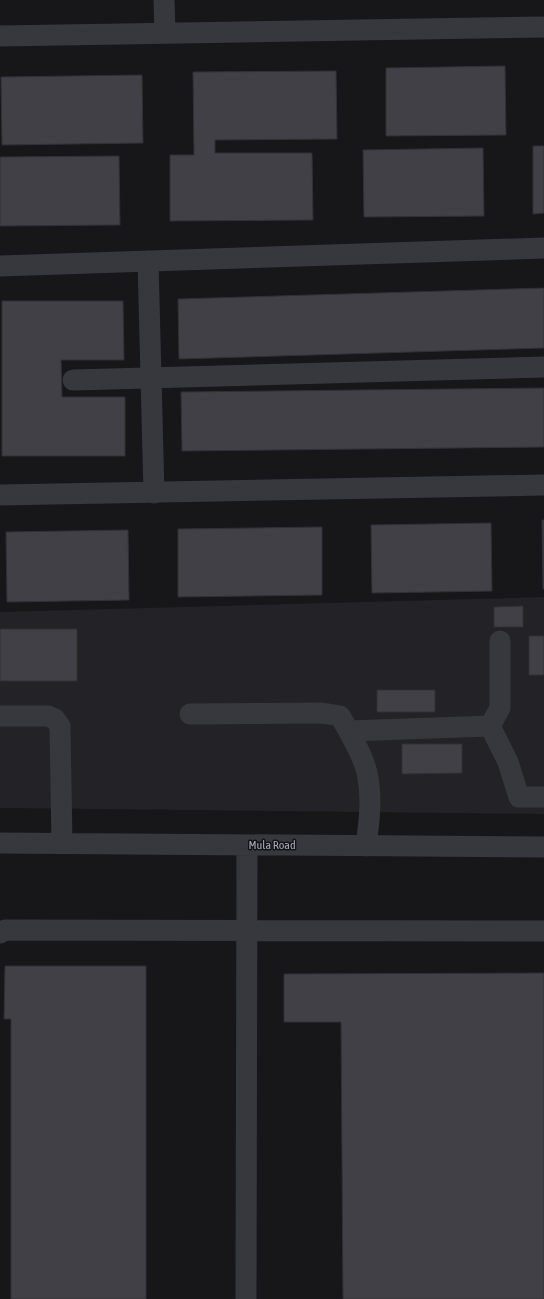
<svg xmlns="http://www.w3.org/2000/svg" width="544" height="1299" font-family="'Asap Condensed',sans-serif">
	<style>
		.built { fill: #232226 }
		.building { fill: #414046; stroke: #313035 }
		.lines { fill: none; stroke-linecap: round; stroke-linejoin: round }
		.minor { stroke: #37383e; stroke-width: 21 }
		.labels { text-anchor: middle; stroke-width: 3; stroke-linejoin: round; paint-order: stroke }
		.street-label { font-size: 12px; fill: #a8abb9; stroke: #121114 }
	</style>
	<rect width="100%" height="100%" fill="#171619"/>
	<path class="built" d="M544,597v217l-544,-6v-196z"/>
	<path class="building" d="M505,66l1,69 -120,1v-68z
		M336,71l1,68 -122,1v13h97l1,67 -143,1v-66h24l-1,-83z
		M142,75l1,68 -141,2 -1,-68z
		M533,146h11v67l-11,1z
		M483,148l1,68 -120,1 -1,-67z
		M119,156l1,69 -120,1v-69z
		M544,288v60l-365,11 -1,-60z
		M2,301h121l1,59h-63l1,37h63v59h-123z
		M544,388v59l-362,4 -1,-59z
		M542,520h2v69h-1z
		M491,523l1,68 -120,2 -1,-68z
		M322,527v68l-144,2v-68z
		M128,530l1,70 -122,2 -1,-70z
		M523,606v21h-29v-20z
		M0,629h77v52h-77z
		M529,636h15v39h-15z
		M377,690h58v22h-58z
		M402,744h60v29l-60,1z
		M5,966h141v333h-135v-280h-7z
		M544,973v326h-201l-2,-277h-57v-48z"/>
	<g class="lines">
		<path class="minor" d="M164,0l1,33
			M0,36l544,-9
			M148,261l6,232
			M0,266l544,-18
			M73,380l471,-13
			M0,495l544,-10
			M190,714l132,-1 18,3c9,15 26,45 28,62 4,23 1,45 -2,68
			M0,716h48l7,3 5,7 2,117
			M490,726l18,36 11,35h25
			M349,731l141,-5 10,-18v-67
			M0,843l544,4
			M0,933l5,-3 539,1
			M246,1299l1,-454"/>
	</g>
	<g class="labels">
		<g class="street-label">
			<text x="272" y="849">Mula Road</text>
		</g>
	</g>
</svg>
